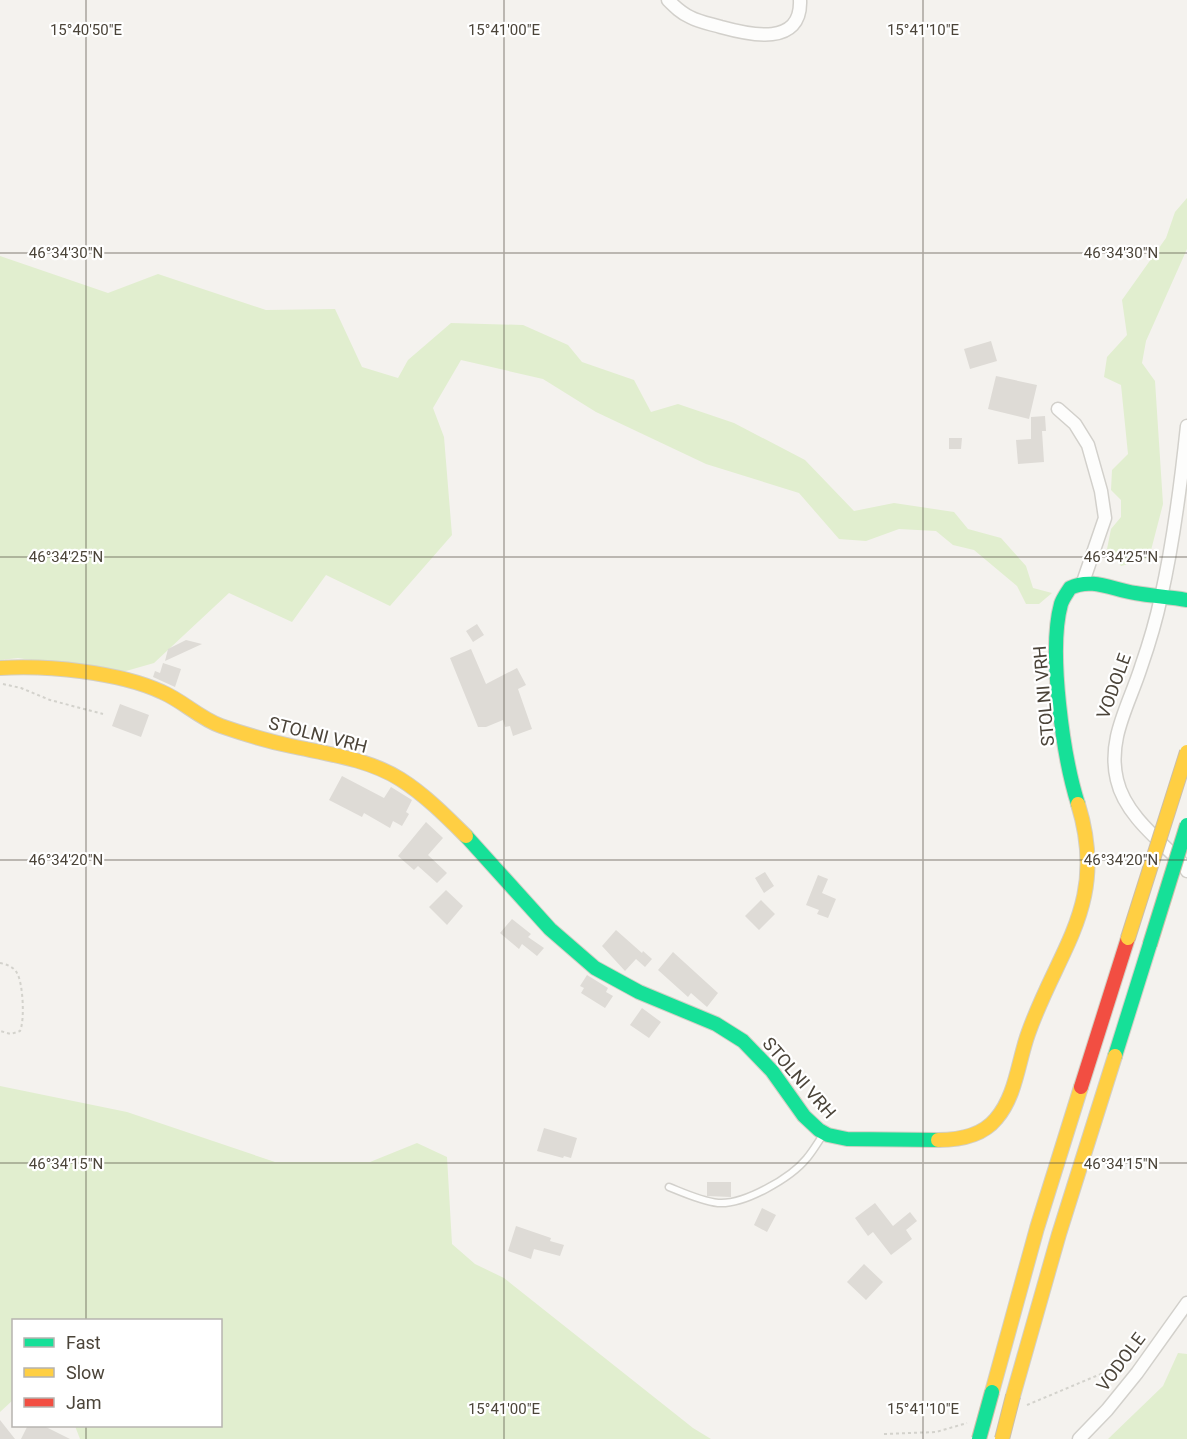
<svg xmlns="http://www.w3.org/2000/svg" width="1187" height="1439" font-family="Roboto,sans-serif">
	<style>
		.green { fill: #e1eecf }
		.building { fill: #dedbd6 }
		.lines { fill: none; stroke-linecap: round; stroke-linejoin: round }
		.lane-casing { stroke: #d2d0cb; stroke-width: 9 }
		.street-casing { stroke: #d2d0cb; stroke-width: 15 }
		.fast-casing { stroke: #d3cfc5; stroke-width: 16 }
		.slow-casing { stroke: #d3cfc5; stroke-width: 16 }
		.jam-casing { stroke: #d3cfc5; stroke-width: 16 }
		.path { stroke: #d3d2cc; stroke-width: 2; stroke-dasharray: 3 3; stroke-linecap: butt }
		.lane { stroke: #fdfdfc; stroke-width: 6 }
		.street { stroke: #fdfdfc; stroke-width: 12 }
		.fast { stroke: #16e098; stroke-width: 14 }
		.slow { stroke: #ffcf43; stroke-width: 14 }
		.jam { stroke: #f24e42; stroke-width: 14 }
		.fast-bridge-casing { stroke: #ccbfa9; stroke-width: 16; stroke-linecap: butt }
		.slow-bridge-casing { stroke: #ccbfa9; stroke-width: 16; stroke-linecap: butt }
		.fast-bridge { stroke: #16e098; stroke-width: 14 }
		.slow-bridge { stroke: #ffcf43; stroke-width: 14 }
		.ticks { fill: none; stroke: #4b4439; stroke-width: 1.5; stroke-opacity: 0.45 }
		.labels { text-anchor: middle; stroke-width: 4.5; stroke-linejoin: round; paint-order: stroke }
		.street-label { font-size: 18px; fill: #4b4439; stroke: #fff }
		.ticks-label { font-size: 15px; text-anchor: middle; fill: #4b4439; stroke: #fff; stroke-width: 4.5; stroke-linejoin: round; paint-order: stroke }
	</style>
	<rect width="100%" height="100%" fill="#f4f2ee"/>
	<path class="green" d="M1187,198v51l-41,92 -4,22 13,18 8,123 -14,54 -28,8 -14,-17 4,-20 10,-12v-17l-10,-10 1,-20 16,-16 -7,-69 -17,-8 3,-20 20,-22 -5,-35 44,-62 9,-26z
		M0,256l108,37 50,-19 108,36 69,-1 27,58 36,11 10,-18 43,-37 72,2 45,20 14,17 52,18 17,32 27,-8 56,19 71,37 49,51 40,-8 60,9 14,17 33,9 25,28 7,22 19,5 -13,11h-13l-9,-18 -43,-36 -21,-5 -17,-14 -37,-2 -33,12 -27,-2 -40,-46 -93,-29 -110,-52 -53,-33 -82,-19 -28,48 11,29 8,98 -62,71 -64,-31 -34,47 -63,-29 -75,70 -35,10 -101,-15 -18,2z
		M0,1086l127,26 148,50h95l47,-19 30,14 5,87 23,20 29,14 189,150 18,11h-631l-5,-13h145v-106h-206l-1,80 -13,12z
		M1178,1353l9,1v85h-79l55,-53z"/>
	<path class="building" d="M991,341l6,20 -27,8 -6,-20z
		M996,376l41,9 -8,34 -41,-10z
		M1045,416l1,15h-4l2,31 -26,2 -2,-24 15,-1v-22z
		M949,438h13l-1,11h-12z
		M477,624l7,11 -11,7 -7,-11z
		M186,640l16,4 -37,17 3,-12z
		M471,649l15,35 31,-16 9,17 -8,4 14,40 -19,7 -3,-10 -5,1 -2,-7 -17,7h-8l-28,-69z
		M163,663l18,6 -6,18 -22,-10 2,-6 5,2z
		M120,704l29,11 -8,22 -29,-11z
		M342,776l42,22 7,-11 21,13 -6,12 3,2 -7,12 -9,-5 -3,7 -26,-15 -2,4 -33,-17z
		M426,822l17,16 -15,17 19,18 -10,10 -19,-17 -4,4 -16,-14z
		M765,872l9,14 -10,7 -9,-15z
		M818,875l10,4 -6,14 14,6 -8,19 -11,-4 2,-4 -13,-5z
		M446,890l17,16 -16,19 -18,-18z
		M761,900l14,14 -16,16 -14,-14z
		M512,919l19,15 -3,3 16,11 -7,8 -15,-12 -3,5 -19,-16z
		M616,930l26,23 1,-2 9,8 -7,8 -9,-8 -11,12 -23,-25z
		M673,952l45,41 -11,14 -16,-14 -3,4 -30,-27z
		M587,975l21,13 -2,4 7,4 -8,12 -24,-15 3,-5 -4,-2z
		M642,1008l19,14 -12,16 -19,-13z
		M544,1128l33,10 -6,20 -7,-2 -1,2 -26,-7z
		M707,1182h24v15l-24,-1z
		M875,1203l18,23 17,-14 7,9 -11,9 6,9 -21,16 -18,-23 -5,4 -13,-18z
		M762,1208l14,7 -9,17 -13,-7z
		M516,1226l35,12 -1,3 14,4 -4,11 -26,-7 -3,10 -23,-8z
		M864,1264l19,18 -17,18 -19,-18z
		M0,1420l15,19h-15z
		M28,1425h14l28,14h-49z"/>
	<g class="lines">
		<defs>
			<path id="lane" d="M669,1187c15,6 32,14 49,16 26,2 73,-25 89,-45 6,-7 11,-16 16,-23"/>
			<path id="street" d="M668,0c7,7 13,13 22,17 9,5 21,7 31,10 29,8 81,20 79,-27
				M1058,409l17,15 13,21 13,46 4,27 -22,64
				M1187,426c-6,57 -13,114 -26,171 -5,24 -12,47 -20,70 -12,38 -34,72 -24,113 8,35 43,61 67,85l3,6
				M1079,1439l28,-29 30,-37 50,-70"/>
			<path id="fast" d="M1078,804c-15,-48 -30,-153 -17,-200 2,-6 6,-11 9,-16 22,-11 43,2 65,5 17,3 35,4 52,7
				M466,836l84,93 45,39 44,24 77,32 27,17 29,30 32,45 15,14 9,5 19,4 91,1
				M1115,1056l35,-112"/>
			<path id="slow" d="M0,668c47,-3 119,4 162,24 21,9 37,26 59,34 23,8 46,15 70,20 37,8 77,13 109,33 24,15 46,37 66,57
				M938,1140c21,0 44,-4 58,-21 20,-23 22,-57 32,-85 30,-86 81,-130 50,-230
				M992,1392l45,-164 44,-141
				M1013,1396l46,-162 56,-178"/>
			<path id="jam" d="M1081,1087l47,-149"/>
		</defs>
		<use href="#lane" class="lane-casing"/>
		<use href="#street" class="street-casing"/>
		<use href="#fast" class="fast-casing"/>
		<use href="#slow" class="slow-casing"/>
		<use href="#jam" class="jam-casing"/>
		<path class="path" d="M3,684l18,4 29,12 53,14
			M0,963c6,1 14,4 17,10 6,10 8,47 3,58l-9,3 -11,-3
			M1027,1405l81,-34 14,1
			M884,1434l52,-2 31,-9"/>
		<use href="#lane" class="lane"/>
		<use href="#street" class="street"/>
		<use href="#fast" class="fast"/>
		<use href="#slow" class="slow"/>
		<use href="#jam" class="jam"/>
		<defs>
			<path id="fast-bridge" d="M1150,944l37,-119
				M979,1439l13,-47"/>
			<path id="slow-bridge" d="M1128,938l59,-186
				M1002,1439l11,-43"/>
		</defs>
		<use href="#fast-bridge" class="fast-bridge-casing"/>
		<use href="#slow-bridge" class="slow-bridge-casing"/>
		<use href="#fast-bridge" class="fast-bridge"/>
		<use href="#slow-bridge" class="slow-bridge"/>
	</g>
	<path class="ticks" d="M86,0v1320M504,0v1439M923,0v1439M0,253h1187M0,557h1187M0,860h1187M0,1163h1187M86,1426v13"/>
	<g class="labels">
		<g class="street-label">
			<text transform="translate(1114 686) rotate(-70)" y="6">VODOLE</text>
			<text transform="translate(1044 696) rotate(-95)" y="6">STOLNI VRH</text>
			<text transform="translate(318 735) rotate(14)" y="6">STOLNI VRH</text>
			<text transform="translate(799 1078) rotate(49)" y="6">STOLNI VRH</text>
			<text transform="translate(1121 1362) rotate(-53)" y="6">VODOLE</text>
		</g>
	</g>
	<g class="ticks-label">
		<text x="86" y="35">15°40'50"E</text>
		<text x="504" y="35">15°41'00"E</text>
		<text x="923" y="35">15°41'10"E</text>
		<text x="66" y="258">46°34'30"N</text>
		<text x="1121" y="258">46°34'30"N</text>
		<text x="66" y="562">46°34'25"N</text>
		<text x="1121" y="562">46°34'25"N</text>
		<text x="66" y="865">46°34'20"N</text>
		<text x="1121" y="865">46°34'20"N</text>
		<text x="66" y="1169">46°34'15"N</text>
		<text x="1121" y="1169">46°34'15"N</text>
		<text x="504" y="1414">15°41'00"E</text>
		<text x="923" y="1414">15°41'10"E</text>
	</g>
	<rect x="12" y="1319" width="210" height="108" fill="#ffffff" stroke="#b7b4b0" stroke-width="1.5"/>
	<rect x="24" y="1338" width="30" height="9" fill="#16e098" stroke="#b7b4b0" stroke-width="1.5"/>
	<text x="66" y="1349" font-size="18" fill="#4b4439">Fast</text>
	<rect x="24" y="1368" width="30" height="9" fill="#ffcf43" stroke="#b7b4b0" stroke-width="1.5"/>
	<text x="66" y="1379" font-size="18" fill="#4b4439">Slow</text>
	<rect x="24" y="1398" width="30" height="9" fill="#f24e42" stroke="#b7b4b0" stroke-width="1.5"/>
	<text x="66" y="1409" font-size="18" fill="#4b4439">Jam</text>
</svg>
